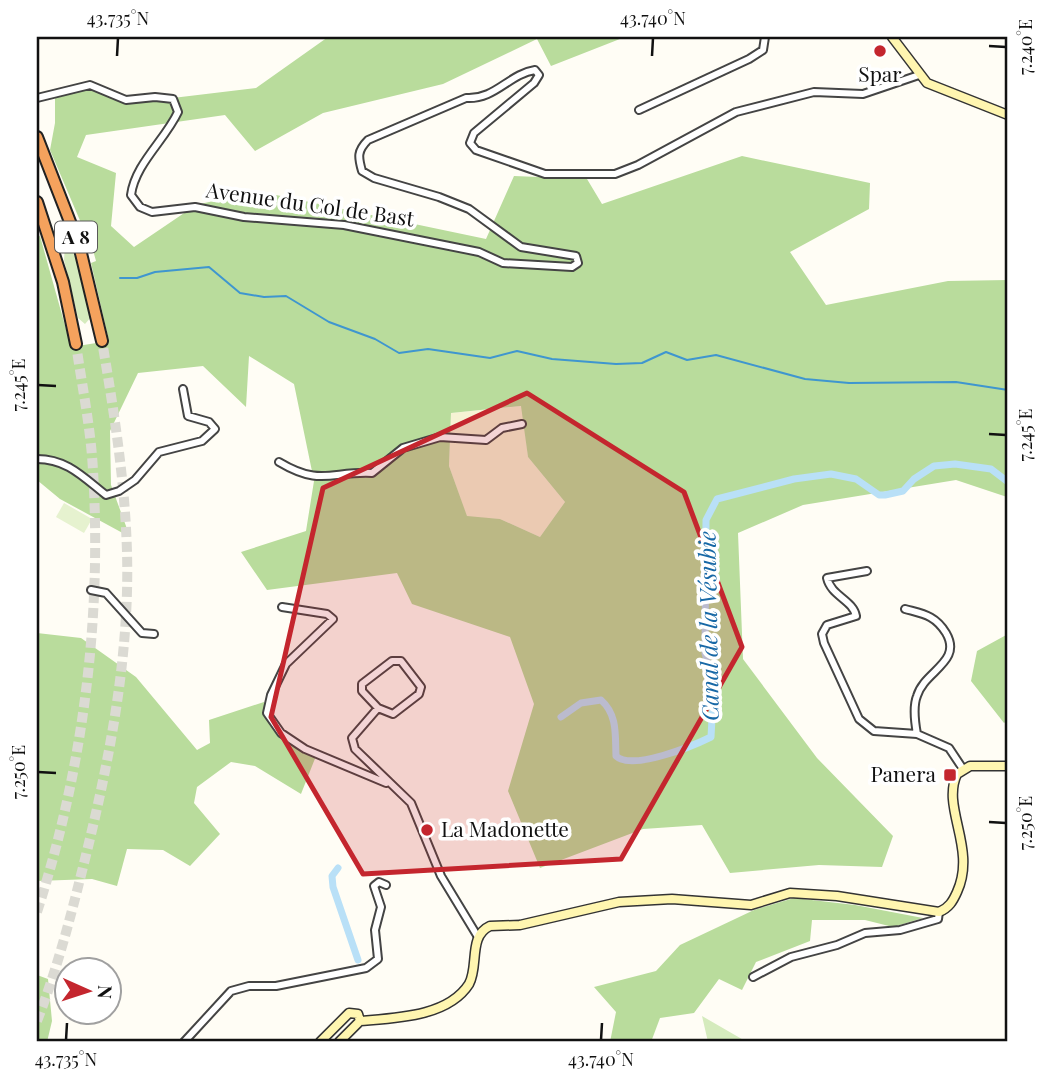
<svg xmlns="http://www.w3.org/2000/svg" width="1045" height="1079" font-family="'Playfair Display',serif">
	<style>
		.farmland { fill: #f6f3d4 }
		.green { fill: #d5ebbd }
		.forest { fill: #b9dc9c; fill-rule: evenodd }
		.pitch { fill: #e6f2cf }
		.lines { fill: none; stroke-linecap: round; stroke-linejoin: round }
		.stream { stroke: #3f96cf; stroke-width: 2 }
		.canal { stroke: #b9e0f7; stroke-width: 7 }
		.highway-tunnel { stroke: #dbdad3; stroke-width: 10; stroke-dasharray: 10 5; stroke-linecap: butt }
		.street-casing { stroke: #444; stroke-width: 10 }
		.secondary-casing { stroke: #333; stroke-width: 11 }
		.highway-casing { stroke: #222; stroke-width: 14 }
		.street { stroke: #fff; stroke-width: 6 }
		.secondary { stroke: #fff6b0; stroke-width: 8 }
		.highway { stroke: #f5a25d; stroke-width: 10 }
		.marked { fill: #c4262e; fill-opacity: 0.2; stroke: #c4262e; stroke-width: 5; stroke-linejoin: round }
		.ticks { fill: none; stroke: #111; stroke-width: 2.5 }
		.poi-dot { fill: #c4262e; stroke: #fff; stroke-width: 2.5 }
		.labels { text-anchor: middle; stroke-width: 7; stroke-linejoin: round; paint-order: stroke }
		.shield { fill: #fff; stroke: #585858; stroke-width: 2 }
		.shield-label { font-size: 19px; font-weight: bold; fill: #111 }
		.poi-label { font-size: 21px; fill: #111; stroke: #fff }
		.street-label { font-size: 21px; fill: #111; stroke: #fff }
		.water-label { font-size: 23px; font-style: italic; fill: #1768a6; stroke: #fff }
		.neatline { fill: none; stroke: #111; stroke-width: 2.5 }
		.ticks-label { font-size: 18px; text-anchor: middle; fill: #111 }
	</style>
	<rect width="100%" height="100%" fill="#fffdf5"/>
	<path class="farmland" d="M522,406l6,51 37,45 -25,35 -40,-18 -33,-2 -18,-51 2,-53z"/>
	<path class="green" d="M65,246c16,5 23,54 27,70l-7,8 -7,-6 -14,-58z
		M702,1016l45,26h-39z"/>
	<path class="forest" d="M328,37h297l-74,29 -14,-27 -94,45 -120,29 -68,38 -30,-36 -139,20 -9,22 39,16 -5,53 23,21 62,-42 61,-14 229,48 28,-63 73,3 15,25 140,-48 128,27 -1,26 -79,43 36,53 122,-24 60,-1v222l-1,-5 -51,-17 -153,25 -65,28 5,126 74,99 76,78 -11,31 -63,-2 -89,8 -28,-48 -59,4 -103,39 -32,-77 26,-87 -24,-67 -98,-33 -15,-31 -130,17 -26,-38 65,-21 8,-50 -20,-97 -45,-28 -3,51 -43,-41 -65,7 -28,58 1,54 19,52 -70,-38 -23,-19v-243l3,-1 31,111 38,-6 -18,-78 5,-2 -3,-11 3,-1 -6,-21 -6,2 -34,-80 5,-27v-25l34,-9 42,14 125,-15zM521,406l7,51 37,45 -25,35 -40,-18 -33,-3 -18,-50 2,-53z
		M37,633l44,5 55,39 61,73 13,-7 -1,-23 55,-18 16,36 36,18 -15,38 -46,-28 -24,-4 -34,25 -3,16 26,31 -30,32 -27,-16 -36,-1 -10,37 -25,-7 -55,2z
		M1008,634v86l-4,3 -33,-42 6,-30z
		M794,898l61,7 68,13 -30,9 -28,-7h-53l-2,21 -54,21 -14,28 -23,-11 -25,34 -34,5 -9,24h-41l6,-30 -22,-25 62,-16 24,-26 74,-35z
		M37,975l11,4 4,42 -5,21h-10z"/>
	<path class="pitch" d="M64,503l28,16 -8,14 -28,-16z"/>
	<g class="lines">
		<path class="stream" d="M120,278h17l18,-6 54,-5 31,26 24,4 22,-1 43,26 46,17 24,14 29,-4 62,9 27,-7 35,8 64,5 26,-1 24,-11 21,8 29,-5 89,24 44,4 107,-1 52,8"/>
		<path class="canal" d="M561,717l20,-14 20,-3c17,15 14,36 15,56 16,15 77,-10 95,-19l2,-37 -6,-18 2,-14 -4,-15 1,-133 11,-21 77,-20 37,-5 25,5 23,16h6l18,-4 11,-12 20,-13 21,-2 36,5 17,13
			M338,868l-6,8 1,11 25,73"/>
		<path class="highway-tunnel" d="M37,912c46,-142 65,-293 56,-441 -2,-42 -11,-85 -17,-127
			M37,1021c18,-46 31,-94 43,-142 27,-106 50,-217 47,-327 -2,-71 -13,-141 -25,-211"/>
		<defs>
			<path id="street" d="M37,98l53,-13 36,15 29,-3 18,2 5,13c-13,28 -43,52 -47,83l9,12 12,5 43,-5 49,10 100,8 135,27 24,11 69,4 6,-4 -2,-7 -55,-9 -52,-38 -30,-12 -65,-19 -12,-7c-4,-14 -5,-20 6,-31l98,-42c29,2 43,-24 69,-28l4,5 -5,8 -60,50 -4,10 6,7 69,24h70l23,-9 98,-53 78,-20 49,2 56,-19
				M639,110l110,-51 14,-9 2,-13
				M37,459c30,0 46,18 69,36l13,-4 16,-11 24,-28 43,-11 13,-12 -6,-7 -21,-6 -5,-27
				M279,462c42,25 52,9 93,11l31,-25 37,-11 46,3 16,-12 20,-4
				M867,571l-40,7c4,18 26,22 29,38l-29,9 -5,9 2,9 35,76 15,12 43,3
				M91,590l15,3 36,40 12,1
				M282,607l45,7 6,5 -47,45 -15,31 -4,18 14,20 24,16 81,34
				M905,609c18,5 30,6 41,24 17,29 -22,38 -29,63 -4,10 -2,27 0,38l32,14 14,21
				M378,708l-16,-17v-7l30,-23h9l20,26 -2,7 -26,20 -15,-6 -26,30 3,11 56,54 30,73 37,61
				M753,977l38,-20 46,-12 28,-12 35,-3 38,-11 1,-7
				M184,1042l47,-51 18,-5h27l90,-18 12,-9 -3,-29 6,-23 -7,-21 5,-4 7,3"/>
			<path id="secondary" d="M892,37l35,46 81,32
				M360,1021c35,-3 88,-4 109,-37 10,-18 -1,-48 21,-58l30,-1 99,-23 53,-3 79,6 39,-12 47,3 102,16c10,-4 14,-11 18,-20 20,-44 -16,-84 0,-118l13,-8h38
				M320,1042l29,-29 9,1 2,7
				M339,1042l21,-21"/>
			<path id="highway" d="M37,137l42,108 23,96
				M37,202l26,80 13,62"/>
		</defs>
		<use href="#street" class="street-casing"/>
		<use href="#secondary" class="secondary-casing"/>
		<use href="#highway" class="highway-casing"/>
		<use href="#street" class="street"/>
		<use href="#secondary" class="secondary"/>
		<use href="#highway" class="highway"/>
	</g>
	<path class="marked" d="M527,393l157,99 58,155 -121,212 -258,15 -92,-157 52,-229z"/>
	<path class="ticks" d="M989,46l17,1M117,56l1,-18M652,56l1,-18M38,385l18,1M989,434l17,1M38,772l18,1M989,822l17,1M66,1040l1,-17M601,1040l1,-17"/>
	<g class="poi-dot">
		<circle cx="880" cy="51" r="7"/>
		<rect x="943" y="768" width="14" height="14" rx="3.5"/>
		<circle cx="427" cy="830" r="7"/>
	</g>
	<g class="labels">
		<rect class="shield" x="55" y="221.5" width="42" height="31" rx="5"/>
		<g class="shield-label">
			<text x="76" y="244">A 8</text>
		</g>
		<g class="poi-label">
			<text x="880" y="82">Spar</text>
			<text x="936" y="782" text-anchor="end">Panera</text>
			<text x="441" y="837" text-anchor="start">La Madonette</text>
		</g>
		<g class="street-label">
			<text transform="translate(310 205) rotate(8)" y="7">Avenue du Col de Bast</text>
		</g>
		<g class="water-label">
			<text transform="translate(709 626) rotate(-91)" y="8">Canal de la Vésubie</text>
		</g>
	</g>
	<rect width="1045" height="1079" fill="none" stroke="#ffffff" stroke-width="77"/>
	<g transform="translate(88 991) rotate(93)"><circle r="33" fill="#ffffff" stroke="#a0a0a0" stroke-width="2"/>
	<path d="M0-5L12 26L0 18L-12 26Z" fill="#c4262e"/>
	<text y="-10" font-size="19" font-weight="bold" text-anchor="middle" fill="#111111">N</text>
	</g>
	<rect x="38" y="38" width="968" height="1002" class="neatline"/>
	<g class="ticks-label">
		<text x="118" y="25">43.735°N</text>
		<text x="653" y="25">43.740°N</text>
		<text transform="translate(1026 47) rotate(-90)" y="6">7.240°E</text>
		<text transform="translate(19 385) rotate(-90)" y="6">7.245°E</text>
		<text transform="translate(1026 435) rotate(-90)" y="6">7.245°E</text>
		<text transform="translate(19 772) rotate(-90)" y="6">7.250°E</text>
		<text transform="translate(1026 823) rotate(-90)" y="6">7.250°E</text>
		<text x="66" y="1066">43.735°N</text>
		<text x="601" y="1066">43.740°N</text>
	</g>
</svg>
